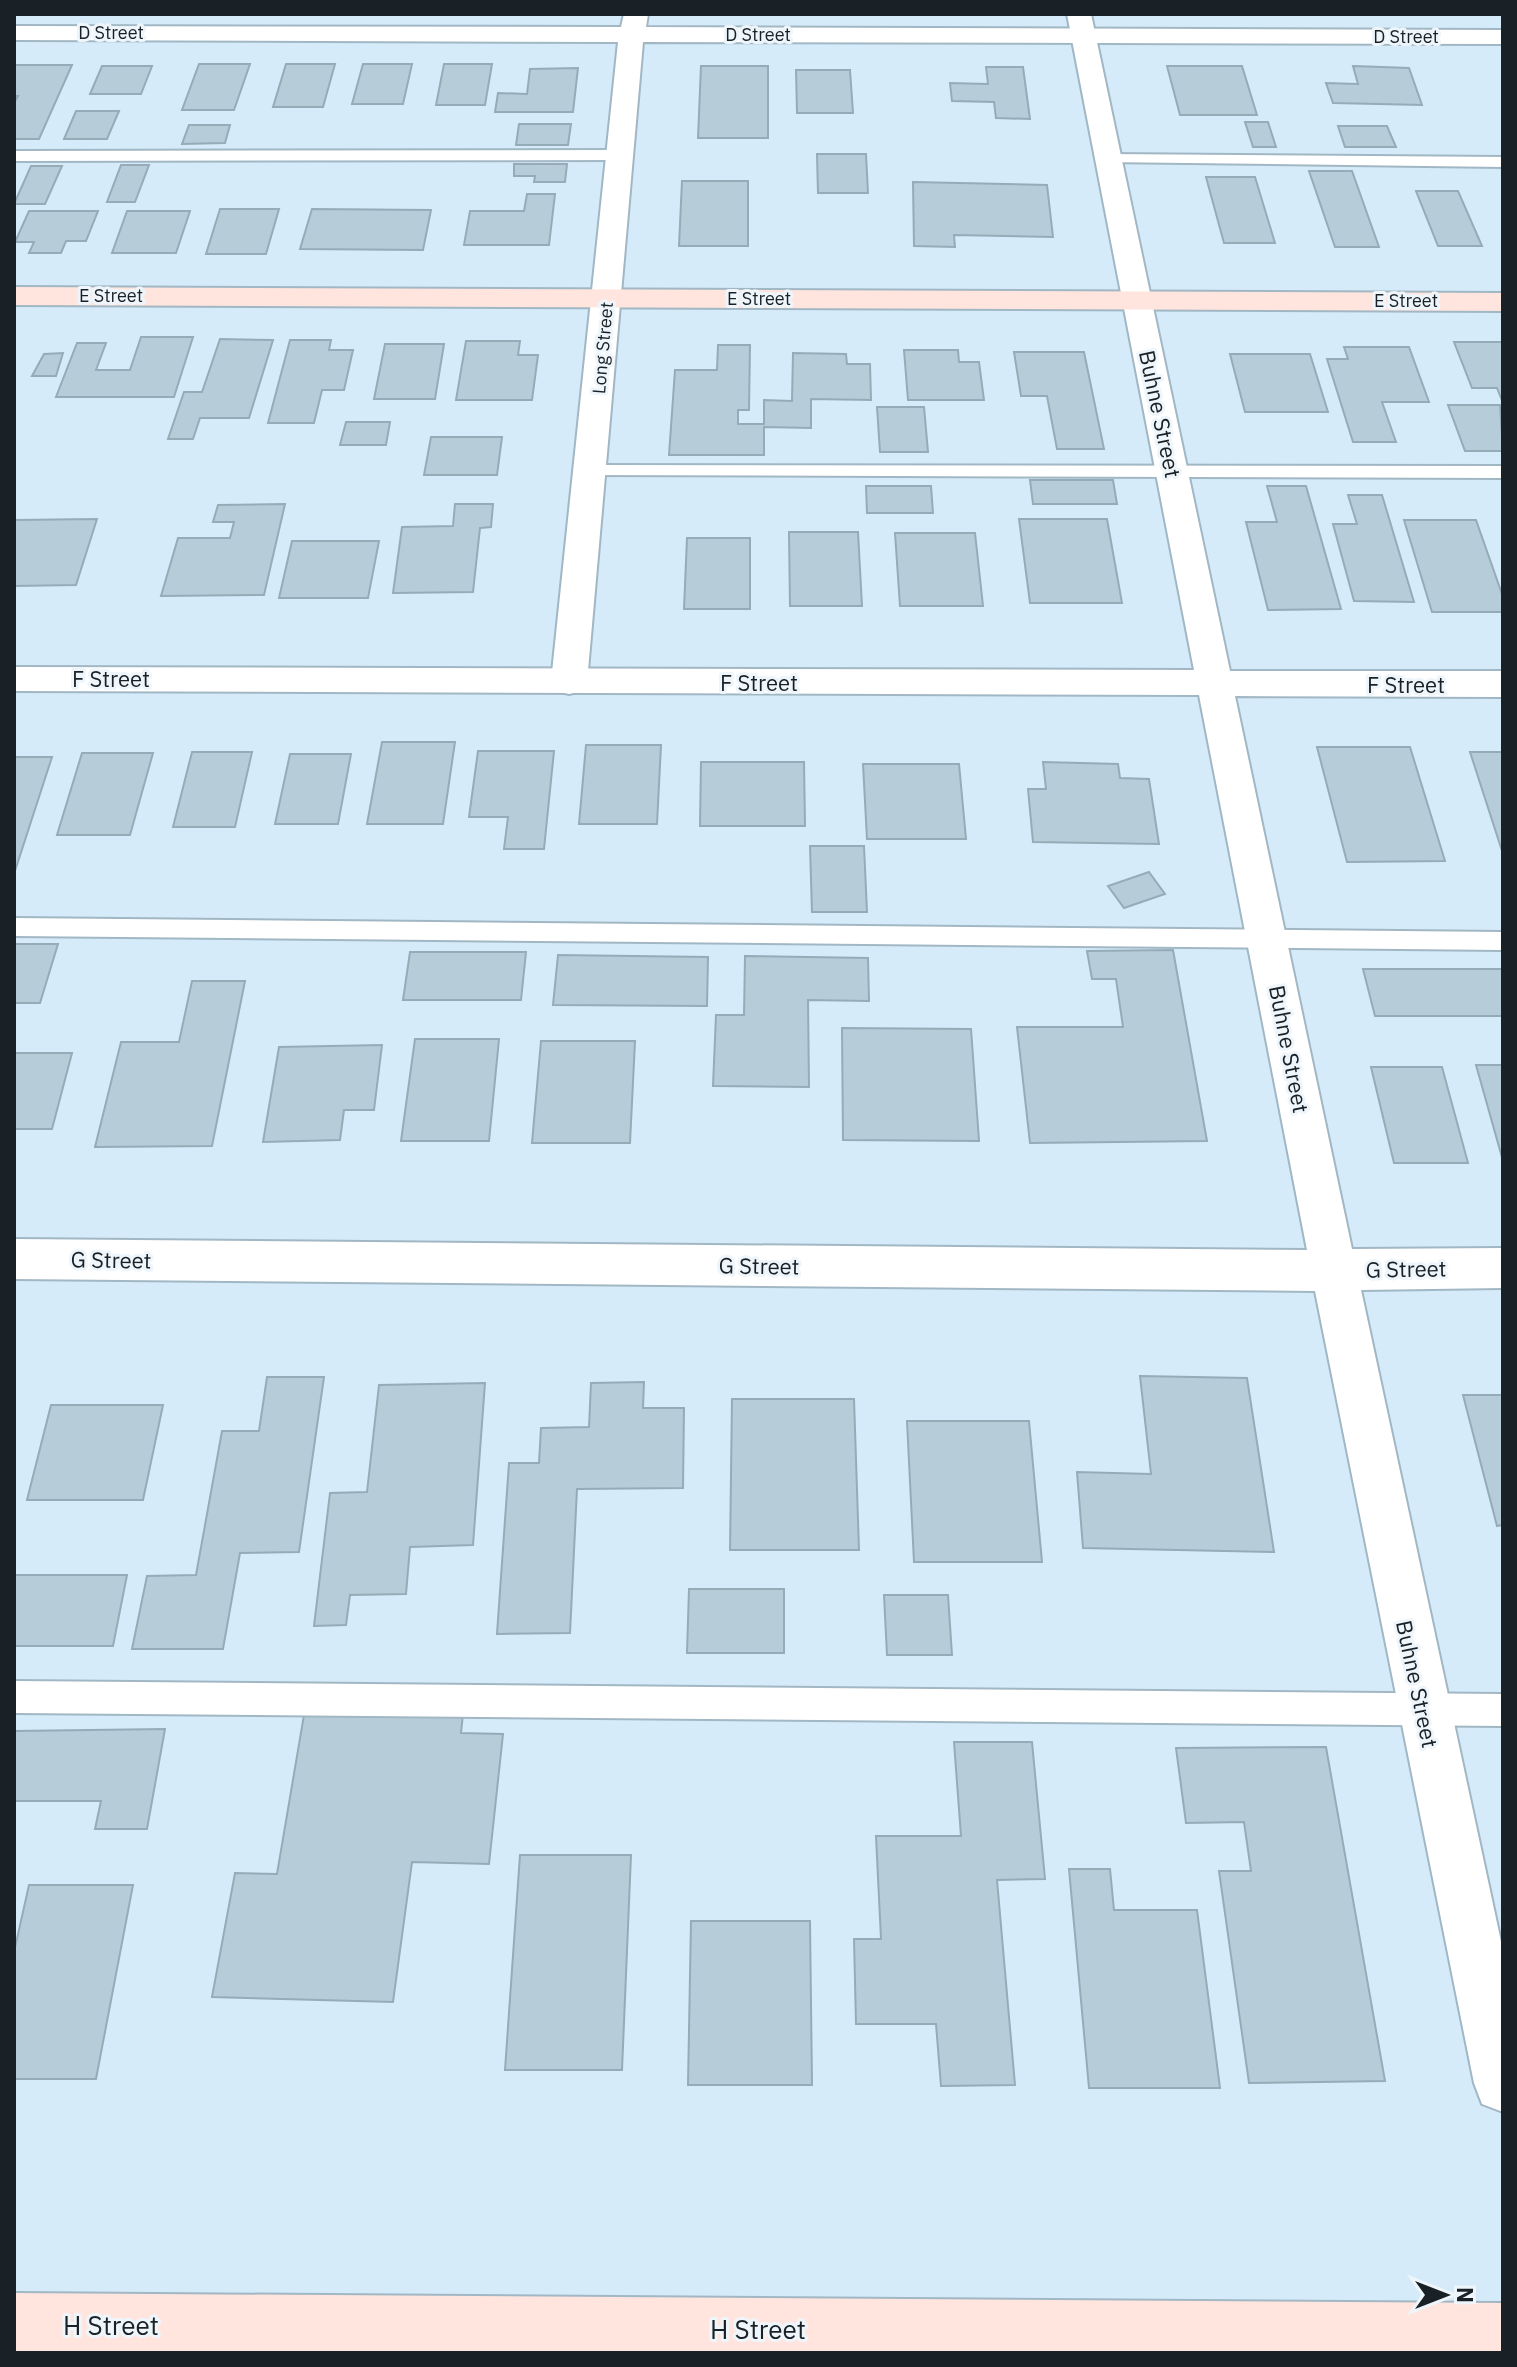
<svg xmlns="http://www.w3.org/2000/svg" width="1517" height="2367" font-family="'IBM Plex Sans',sans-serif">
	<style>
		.building { fill: #b7ccd9; stroke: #96abb8; stroke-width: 2 }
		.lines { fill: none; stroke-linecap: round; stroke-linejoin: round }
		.service-casing { stroke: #a2b7c4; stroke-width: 4 }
		.minor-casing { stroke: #a2b7c4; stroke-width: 4 }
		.tertiary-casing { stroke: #a2b7c4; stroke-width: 4 }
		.secondary-casing { stroke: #a2b7c4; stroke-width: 4 }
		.service { fill: #fff; fill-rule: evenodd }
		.minor { fill: #fff; fill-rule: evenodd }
		.tertiary { fill: #fff; fill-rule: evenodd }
		.secondary { fill: #ffe5de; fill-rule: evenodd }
		.labels { text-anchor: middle; stroke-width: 6; stroke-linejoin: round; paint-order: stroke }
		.far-street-label { font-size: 18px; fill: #192126; stroke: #eef6fc }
		.street-label { font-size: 22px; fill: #192126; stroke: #eef6fc }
		.near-street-label { font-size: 26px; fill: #192126; stroke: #eef6fc }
	</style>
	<rect width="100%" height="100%" fill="#d6ebf9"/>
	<path class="building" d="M199,64h51l-16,46h-52z
		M286,64h49l-12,43h-50z
		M363,64h49l-9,40h-51z
		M444,64h48l-7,41h-49z
		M14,65h58l-33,74h-25v-36l4,-7h-4z
		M102,66h50l-11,28h-51z
		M701,66h67v72h-70z
		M1167,66h75l15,49h-77z
		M1353,66l56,2 13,37 -89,-2 -7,-20 32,1z
		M986,67h37l7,52 -34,-1 -2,-16 -42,-1 -2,-18 38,1z
		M578,68l-5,44h-78l3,-19 29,1 3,-25z
		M796,70h54l3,43h-56z
		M76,111h43l-12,28h-43z
		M1245,122h23l8,25h-23z
		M519,124h52l-3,21h-52z
		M189,125h41l-5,18 -43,1z
		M1338,126h49l9,21h-51z
		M817,154h49l2,39h-50z
		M514,164h53l-2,18h-31l1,-6h-21z
		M121,165h28l-14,37h-28z
		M31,166h31l-17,38h-31z
		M1309,171h43l27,76h-44z
		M1206,177h49l20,66h-51z
		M682,181h66v65h-69z
		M913,182l134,3 6,52 -99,-2 1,12 -41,-1z
		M1416,191h42l24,55h-44z
		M527,194h28l-6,51h-85l6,-34h54z
		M220,209h59l-13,45h-60z
		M312,209l119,1 -8,40 -123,-1z
		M29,211h69l-12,30h-20l-5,12h-32l5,-11h-19z
		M127,211h63l-14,42h-64z
		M141,337h52l-19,60h-118l21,-54h29l-10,27h34z
		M220,339l53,1 -24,78h-49l-7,21h-25l16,-47h18z
		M290,340h41l-2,10h24l-9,40h-22l-8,33h-46z
		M466,341h54l-2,14h20l-6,45h-76z
		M1454,342h49v61l-6,-15h-25z
		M385,344h59l-9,55h-61z
		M718,345h32l-1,65h-11v14h26v-24l28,1 1,-48 53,1 1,10h23l1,36 -60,-1v29l-47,-1v28h-95l6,-85h42z
		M1344,347h65l20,55h-47l14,40h-43l-26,-83h21z
		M904,350h54l1,12h20l5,38h-76z
		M1014,352h70l20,97h-47l-10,-53h-26z
		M63,353l-7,23h-24l12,-22z
		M1230,354h80l18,58h-83z
		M1448,405h52l3,46h-38z
		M877,407h47l4,45h-48z
		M346,422h44l-4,23h-46z
		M431,437h71l-5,38h-73z
		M1030,480h83l4,24h-84z
		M866,486h65l2,27h-66z
		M1267,486h39l35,123 -73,1 -22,-88h31z
		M1348,495h34l32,107 -60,-1 -21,-77h24z
		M285,504l-21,91 -103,1 17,-58h52l4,-16h-21l5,-17z
		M455,504h38l-2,23 -11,1 -7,64 -80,1 9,-66 51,-1z
		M97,519l-21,66 -62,1v-66z
		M1019,519h88l15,84h-92z
		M1404,520h72l27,77v15h-71z
		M789,532h69l4,74h-72z
		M895,533h80l8,73h-83z
		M687,538h63v71h-66z
		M292,541h87l-11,57h-89z
		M382,742h73l-12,82h-76z
		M586,745h75l-4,79h-78z
		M1317,747h93l35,114 -98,1z
		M478,751h76l-10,98h-40l4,-32h-39z
		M192,752h60l-17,75h-62z
		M1470,752h33v102z
		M82,753h71l-23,82h-73z
		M290,754h61l-13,70h-63z
		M14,757h38l-38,117z
		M701,762h103l1,64h-105z
		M1043,762l75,2 2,14 29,1 10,65 -126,-2 -5,-53h18z
		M863,764h96l7,75h-99z
		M810,846h54l3,66h-55z
		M1149,872l16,22 -41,14 -16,-22z
		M14,944h44l-18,59h-26z
		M1173,950l34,191 -177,2 -13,-116h106l-7,-48h-24l-5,-28z
		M410,952h116l-5,48h-118z
		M558,955l150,2 -1,49 -154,-1z
		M745,956l123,2 1,43 -61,-1 1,87 -96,-1 3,-71h28z
		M1363,969h140v47h-128z
		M192,981h53l-33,165 -117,1 26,-105h58z
		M842,1028l129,1 8,112 -136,-1z
		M415,1039h84l-10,102h-88z
		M541,1041h94l-5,102h-98z
		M382,1045l-8,65h-30l-4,30 -77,2 16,-95z
		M14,1053h58l-20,76h-38z
		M1476,1065h27v96z
		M1371,1067h71l26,96h-74z
		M1140,1376l107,2 27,174 -191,-4 -6,-76 74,2z
		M267,1377h57l-25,175 -59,1 -17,96h-91l15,-73 49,-1 26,-144h37z
		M644,1382l-1,26h41l-1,80 -106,1 -7,144 -73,1 12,-171h30l2,-35 48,-1 2,-44z
		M485,1383l-12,162 -63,2 -4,47 -56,1 -4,30 -32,1 16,-133 37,-1 12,-107z
		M1463,1395h40v130l-6,1z
		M732,1399h122l5,151h-129z
		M51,1405h112l-20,95h-116z
		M907,1421h122l13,141h-128z
		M14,1575h113l-14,71h-99z
		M689,1589h95v64h-97z
		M884,1595h64l4,60h-65z
		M305,1709l158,5 -2,19 42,1 -14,130 -77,-2 -19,140 -181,-5 23,-124 42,1z
		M165,1729l-18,100h-52l6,-28h-87v-70z
		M954,1742h78l13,137 -48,1 18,205 -74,1 -5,-62h-80l-2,-85h27l-5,-103h85z
		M1326,1747l59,334 -136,2 -30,-212h32l-7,-49 -58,1 -10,-75z
		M520,1855h111l-9,215h-117z
		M1069,1869h41l4,41h83l23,178h-131z
		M29,1885h104l-37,194h-82v-127z
		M691,1921h119l2,164h-124z"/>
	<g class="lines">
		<defs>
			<path id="service" d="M14,151l606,-1 8,5 -8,5 -606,1z
				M1108,154l395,3v10l-401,-5v-6z
				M590,465l913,1v12l-920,-3 -2,-4z
				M14,918l1489,14v18l-1489,-14z
				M14,1681l1489,13v32l-1489,-13z"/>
			<path id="minor" d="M624,14h24l-2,13 857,3v14l-860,-2 -56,640 -5,9 -13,3 -13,-3 -5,-9 67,-640 -604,-2v-14l607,1z"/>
			<path id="tertiary" d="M1067,14h24l139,657h273v26l-268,-1 117,553 151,-1v40l-142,2 142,661v161l-21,-8 -8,-21 -159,-792 -1301,-12v-40l1293,11 -108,-555 -1185,-4v-24l1180,3z"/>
			<path id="secondary" d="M14,287l1489,6v18l-1489,-6z
				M14,2293l1489,10v50h-1489z"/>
		</defs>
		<use href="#service" class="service-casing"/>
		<use href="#minor" class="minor-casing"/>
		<use href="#tertiary" class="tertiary-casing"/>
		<use href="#secondary" class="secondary-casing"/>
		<use href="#service" class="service"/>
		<use href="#minor" class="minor"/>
		<use href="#tertiary" class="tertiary"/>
		<use href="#secondary" class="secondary"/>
	</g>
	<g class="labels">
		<g class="far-street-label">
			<text x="111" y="39">D Street</text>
			<text x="758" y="41">D Street</text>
			<text x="1406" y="43">D Street</text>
			<text x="111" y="302">E Street</text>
			<text x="759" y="305">E Street</text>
			<text x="1406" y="307">E Street</text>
			<text transform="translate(603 348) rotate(-85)" y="6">Long Street</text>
		</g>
		<g class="street-label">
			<text transform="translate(1160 414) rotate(78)" y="8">Buhne Street</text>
			<text x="111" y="687">F Street</text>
			<text x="759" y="691">F Street</text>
			<text x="1406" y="693">F Street</text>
			<text transform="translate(1289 1049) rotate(79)" y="8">Buhne Street</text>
			<text transform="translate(111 1260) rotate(1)" y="8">G Street</text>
			<text transform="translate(759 1266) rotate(1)" y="8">G Street</text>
			<text transform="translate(1406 1269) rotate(-1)" y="8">G Street</text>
			<text transform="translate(1417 1684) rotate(78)" y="8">Buhne Street</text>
		</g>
		<g class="near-street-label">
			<text x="111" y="2335">H Street</text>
			<text x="758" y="2339">H Street</text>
		</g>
	</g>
	<rect width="1517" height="2367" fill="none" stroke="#192126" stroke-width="32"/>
	<g transform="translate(1445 2295) rotate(90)" stroke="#eef6fc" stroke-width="6" paint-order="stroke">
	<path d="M0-6L14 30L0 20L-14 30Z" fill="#192126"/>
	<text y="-12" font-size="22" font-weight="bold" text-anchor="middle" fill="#192126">N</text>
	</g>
</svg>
